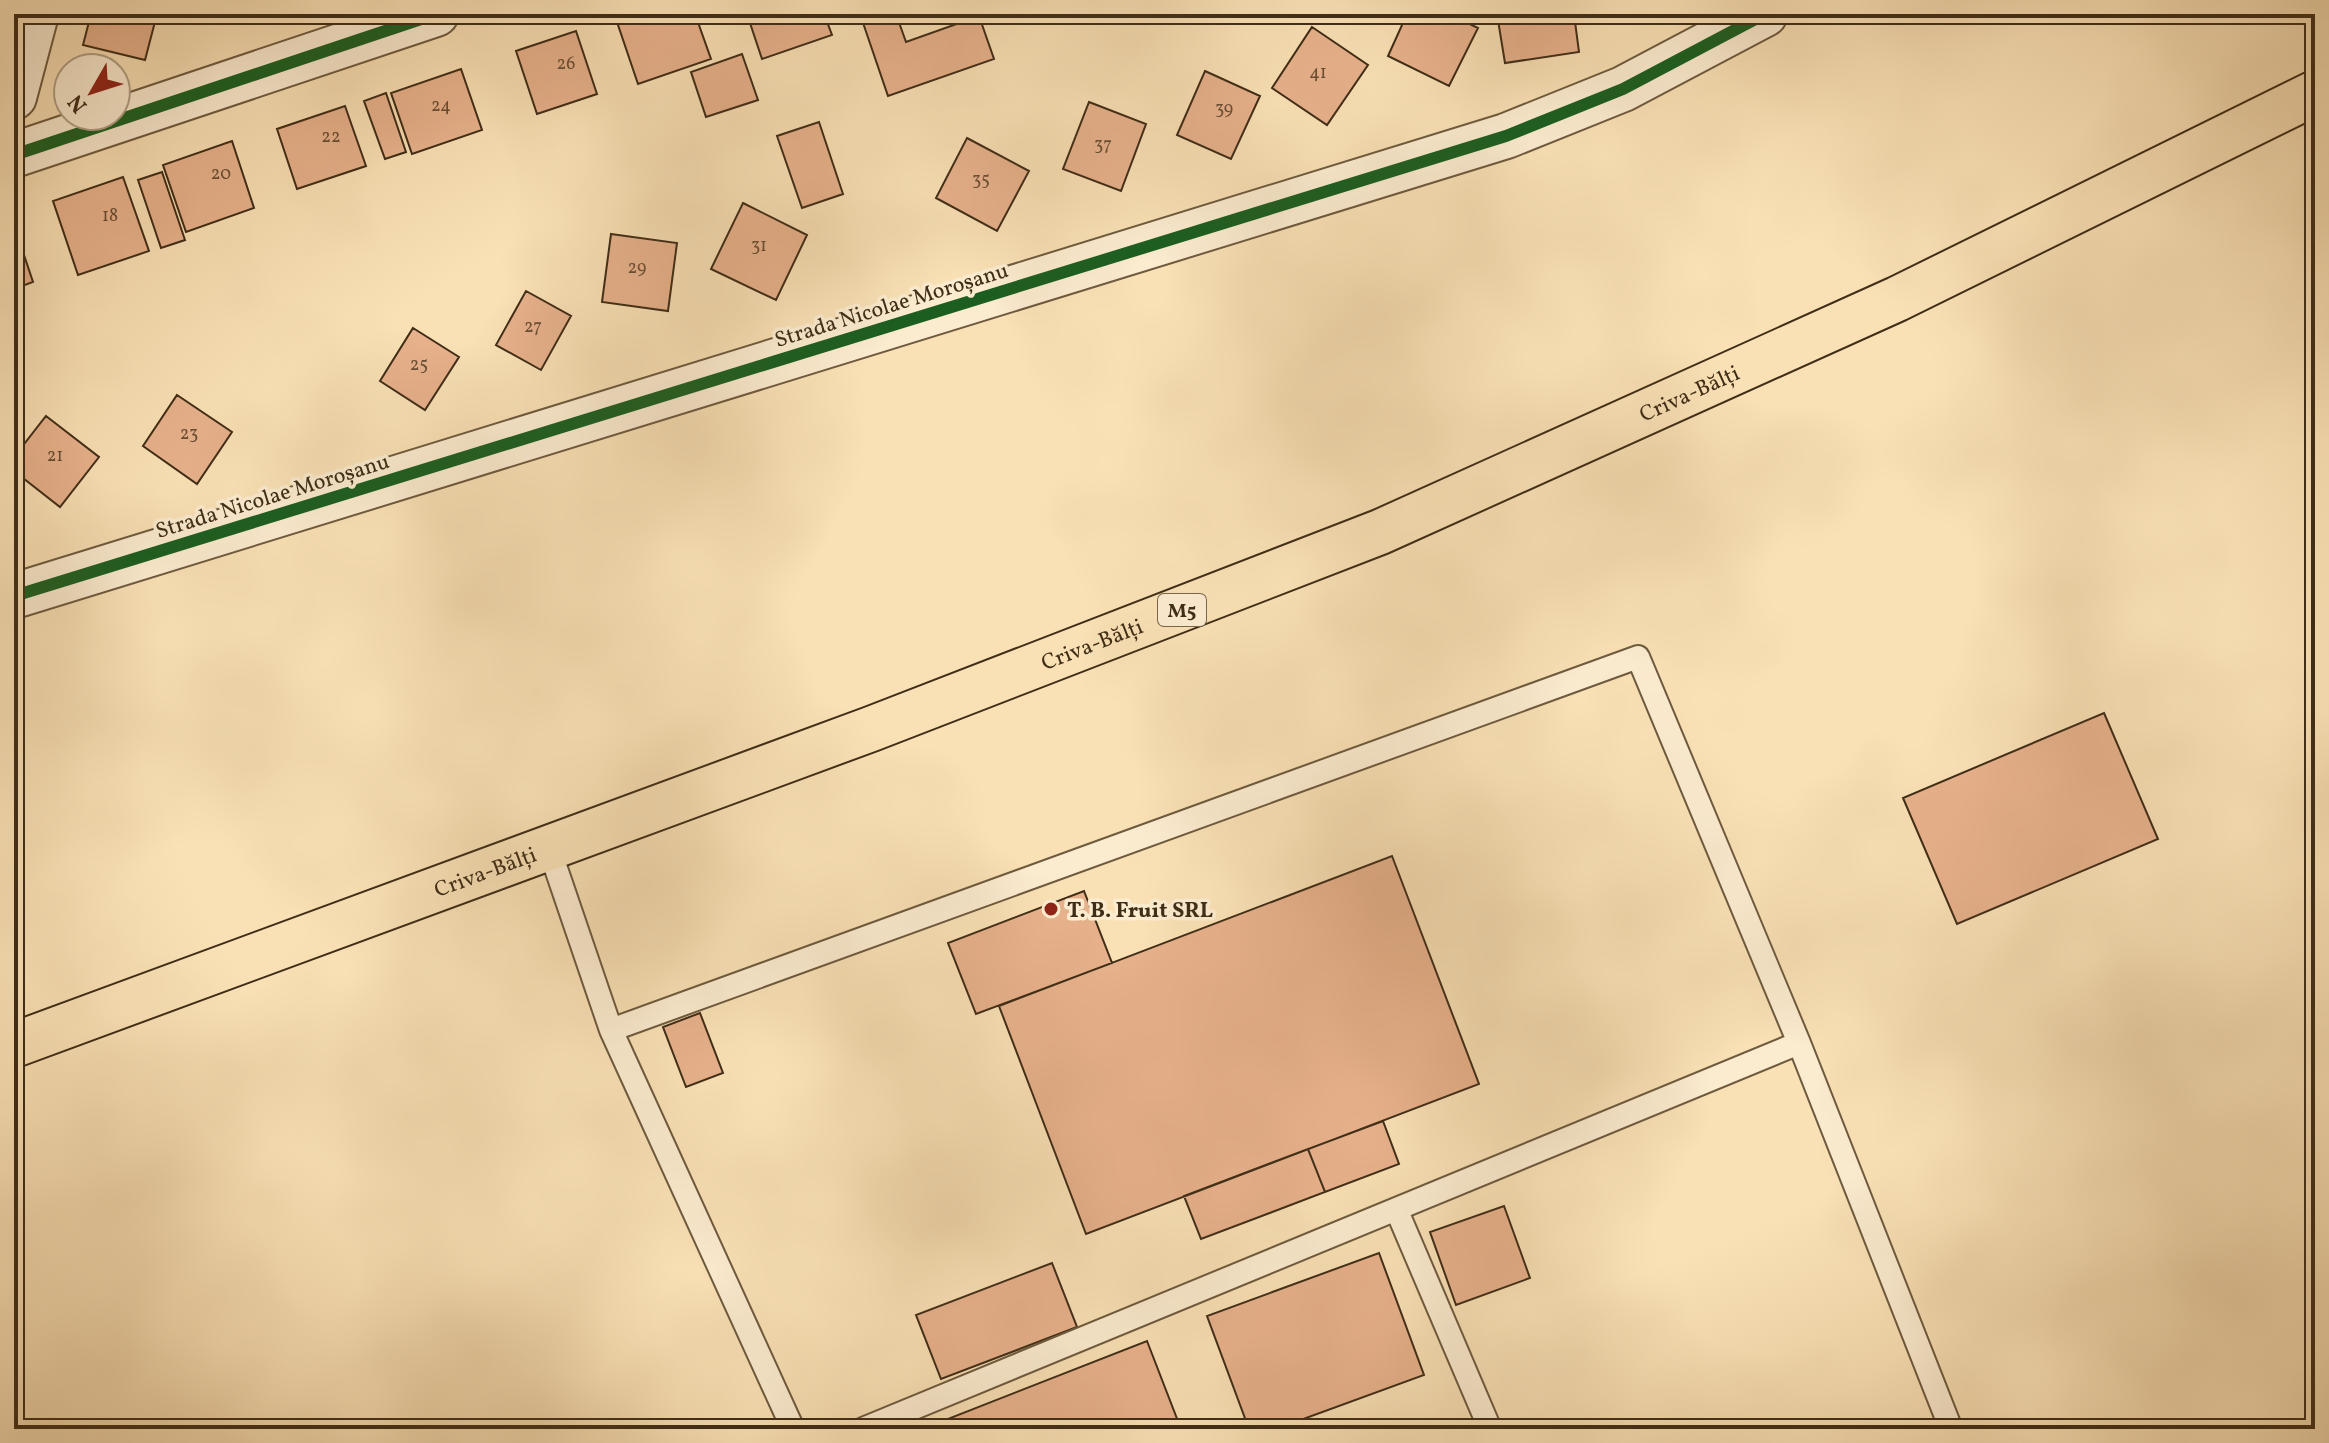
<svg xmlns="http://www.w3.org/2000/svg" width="2329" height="1443" font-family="Vollkorn,serif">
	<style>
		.building { fill: #e7b18b; stroke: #3f2d17; stroke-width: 2 }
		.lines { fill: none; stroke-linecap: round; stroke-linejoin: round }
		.service-casing { stroke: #6e5a3e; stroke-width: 26 }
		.minor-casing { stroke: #6e5a3e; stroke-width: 48 }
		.trunk-casing { stroke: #3f2d17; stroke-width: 48 }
		.service { stroke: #fbebcf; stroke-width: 22 }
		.minor { stroke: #fbebcf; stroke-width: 44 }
		.trunk { stroke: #f9e0b5; stroke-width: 44 }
		.cycleway-casing { stroke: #fbebcf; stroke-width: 17 }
		.cycleway { stroke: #1b5e20; stroke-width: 12 }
		.poi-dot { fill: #8f2418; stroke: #fbebcf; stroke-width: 3 }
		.labels { text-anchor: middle; stroke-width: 7; stroke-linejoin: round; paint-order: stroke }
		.number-label { font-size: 18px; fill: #694e34 }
		.shield { fill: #fbebcf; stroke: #77664e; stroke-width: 2 }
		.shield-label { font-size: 20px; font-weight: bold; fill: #3f2d17 }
		.street-label { font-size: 22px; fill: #3f2d17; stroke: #fbebcf }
		.poi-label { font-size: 22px; font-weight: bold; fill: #3f2d17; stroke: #fbebcf; text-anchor: start }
	</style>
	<rect width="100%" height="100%" fill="#f9e0b5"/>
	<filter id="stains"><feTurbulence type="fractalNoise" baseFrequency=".0025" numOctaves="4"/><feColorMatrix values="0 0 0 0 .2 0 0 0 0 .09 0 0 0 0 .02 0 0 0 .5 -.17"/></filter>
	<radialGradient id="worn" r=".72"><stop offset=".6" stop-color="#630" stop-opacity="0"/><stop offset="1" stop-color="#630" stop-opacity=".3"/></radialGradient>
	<path class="building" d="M91,14h66l-12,46 -62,-15z
		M629,14h66l16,45 -73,25 -22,-65z
		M747,14h77l8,21 -70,24z
		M860,14h36l10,28 73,-26 15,43 -106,37z
		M1407,14h42l29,14 -29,58 -61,-30z
		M1497,14h77l5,38 -74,11z
		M1312,27l56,38 -41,60 -55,-37z
		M576,31l21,63 -60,20 -21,-63z
		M742,54l16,46 -52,17 -15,-45z
		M461,69l21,61 -70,24 -21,-61z
		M1205,71l55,25 -29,63 -54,-24z
		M386,93l20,59 -21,7 -21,-58z
		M1089,102l57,22 -25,67 -58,-22z
		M345,106l21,60 -69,23 -20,-60z
		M819,122l24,72 -41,14 -25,-72z
		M967,138l62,33 -32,60 -61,-33z
		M232,141l22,67 -68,24 -23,-67z
		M162,172l23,68 -24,8 -23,-68z
		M123,177l26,74 -71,24 -25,-74z
		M743,203l64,32 -31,65 -65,-31z
		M14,225l19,57 -19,7z
		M611,234l66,9 -9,68 -66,-9z
		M526,291l45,25 -30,54 -45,-25z
		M413,328l46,29 -34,53 -45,-29z
		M177,395l55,37 -35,52 -54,-38z
		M46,416l53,41 -39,50 -46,-36v-14z
		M2104,713l54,126 -201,85 -54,-126z
		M1392,856l87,228 -393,150 -87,-228z
		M1084,891l28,72 -136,51 -28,-71z
		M700,1013l23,60 -37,14 -23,-60z
		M1383,1121l16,43 -74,28 -17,-43z
		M1308,1149l17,43 -124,47 -17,-43z
		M1504,1206l26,72 -74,27 -26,-73z
		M1379,1253l45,122 -148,54h-27l-42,-113z
		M1052,1263l25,64 -136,52 -25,-64z
		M1147,1341l34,88h-239l-2,-7z"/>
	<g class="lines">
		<defs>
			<path id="service" d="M549,848l62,182 182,399
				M611,1030l1027,-373 161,386 152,386
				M1397,1211l93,218
				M863,1429l936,-386"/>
			<path id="minor" d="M14,97l22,-83
				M14,155l422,-141
				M14,596l1492,-460 117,-47 142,-75"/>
			<g id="trunk">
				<path id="s1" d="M14,1045l857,-316 509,-197 517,-233 418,-206"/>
			</g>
		</defs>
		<use href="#service" class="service-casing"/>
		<use href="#minor" class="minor-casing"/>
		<use href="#trunk" class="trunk-casing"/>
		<use href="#service" class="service"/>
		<use href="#minor" class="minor"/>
		<use href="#trunk" class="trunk"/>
		<defs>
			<path id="cycleway" d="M14,155l422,-141
				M14,596l1492,-460 117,-47 142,-75"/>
		</defs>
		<use href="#cycleway" class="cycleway-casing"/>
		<use href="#cycleway" class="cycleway"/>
	</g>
	<circle class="poi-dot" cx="1051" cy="909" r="8"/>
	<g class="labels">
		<g class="number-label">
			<text x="566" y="69">26</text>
			<text x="1318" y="78">41</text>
			<text x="441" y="111">24</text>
			<text x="1224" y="114">39</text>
			<text x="331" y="142">22</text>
			<text x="1103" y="150">37</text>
			<text x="221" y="179">20</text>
			<text x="981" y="185">35</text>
			<text x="110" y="221">18</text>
			<text x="759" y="251">31</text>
			<text x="637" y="273">29</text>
			<text x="533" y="332">27</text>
			<text x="419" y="370">25</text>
			<text x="189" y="439">23</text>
			<text x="55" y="461">21</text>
		</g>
		<rect class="shield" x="1158" y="594" width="48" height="32" rx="6"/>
		<g class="shield-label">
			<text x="1182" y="617">M5</text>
		</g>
		<g class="street-label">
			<text transform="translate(891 304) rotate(-17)" y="8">Strada Nicolae Moroșanu</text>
			<text dy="8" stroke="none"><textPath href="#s1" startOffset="1798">Criva-Bălți</textPath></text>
			<text transform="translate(272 495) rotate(-17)" y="8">Strada Nicolae Moroșanu</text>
			<text dy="8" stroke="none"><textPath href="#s1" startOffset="1150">Criva-Bălți</textPath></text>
			<text dy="8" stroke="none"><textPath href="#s1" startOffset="502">Criva-Bălți</textPath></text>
		</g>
		<g class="poi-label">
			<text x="1067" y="917">T. B. Fruit SRL</text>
		</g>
	</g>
	<rect width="2329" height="1443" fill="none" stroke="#f9e0b5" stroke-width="48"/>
	<rect x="16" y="16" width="2297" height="1411" fill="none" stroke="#3f2d17" stroke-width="4"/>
	<rect x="24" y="24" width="2281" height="1395" fill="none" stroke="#3f2d17" stroke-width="2"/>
	<g transform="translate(92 92) rotate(231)"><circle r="38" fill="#fbebcf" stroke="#b09f85" stroke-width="2"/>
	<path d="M0-6L14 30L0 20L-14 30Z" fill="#8f2418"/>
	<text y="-12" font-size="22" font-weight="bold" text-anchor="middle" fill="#3f2d17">N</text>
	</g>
	<rect width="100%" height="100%" filter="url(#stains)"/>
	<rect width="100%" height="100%" fill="url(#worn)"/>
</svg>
